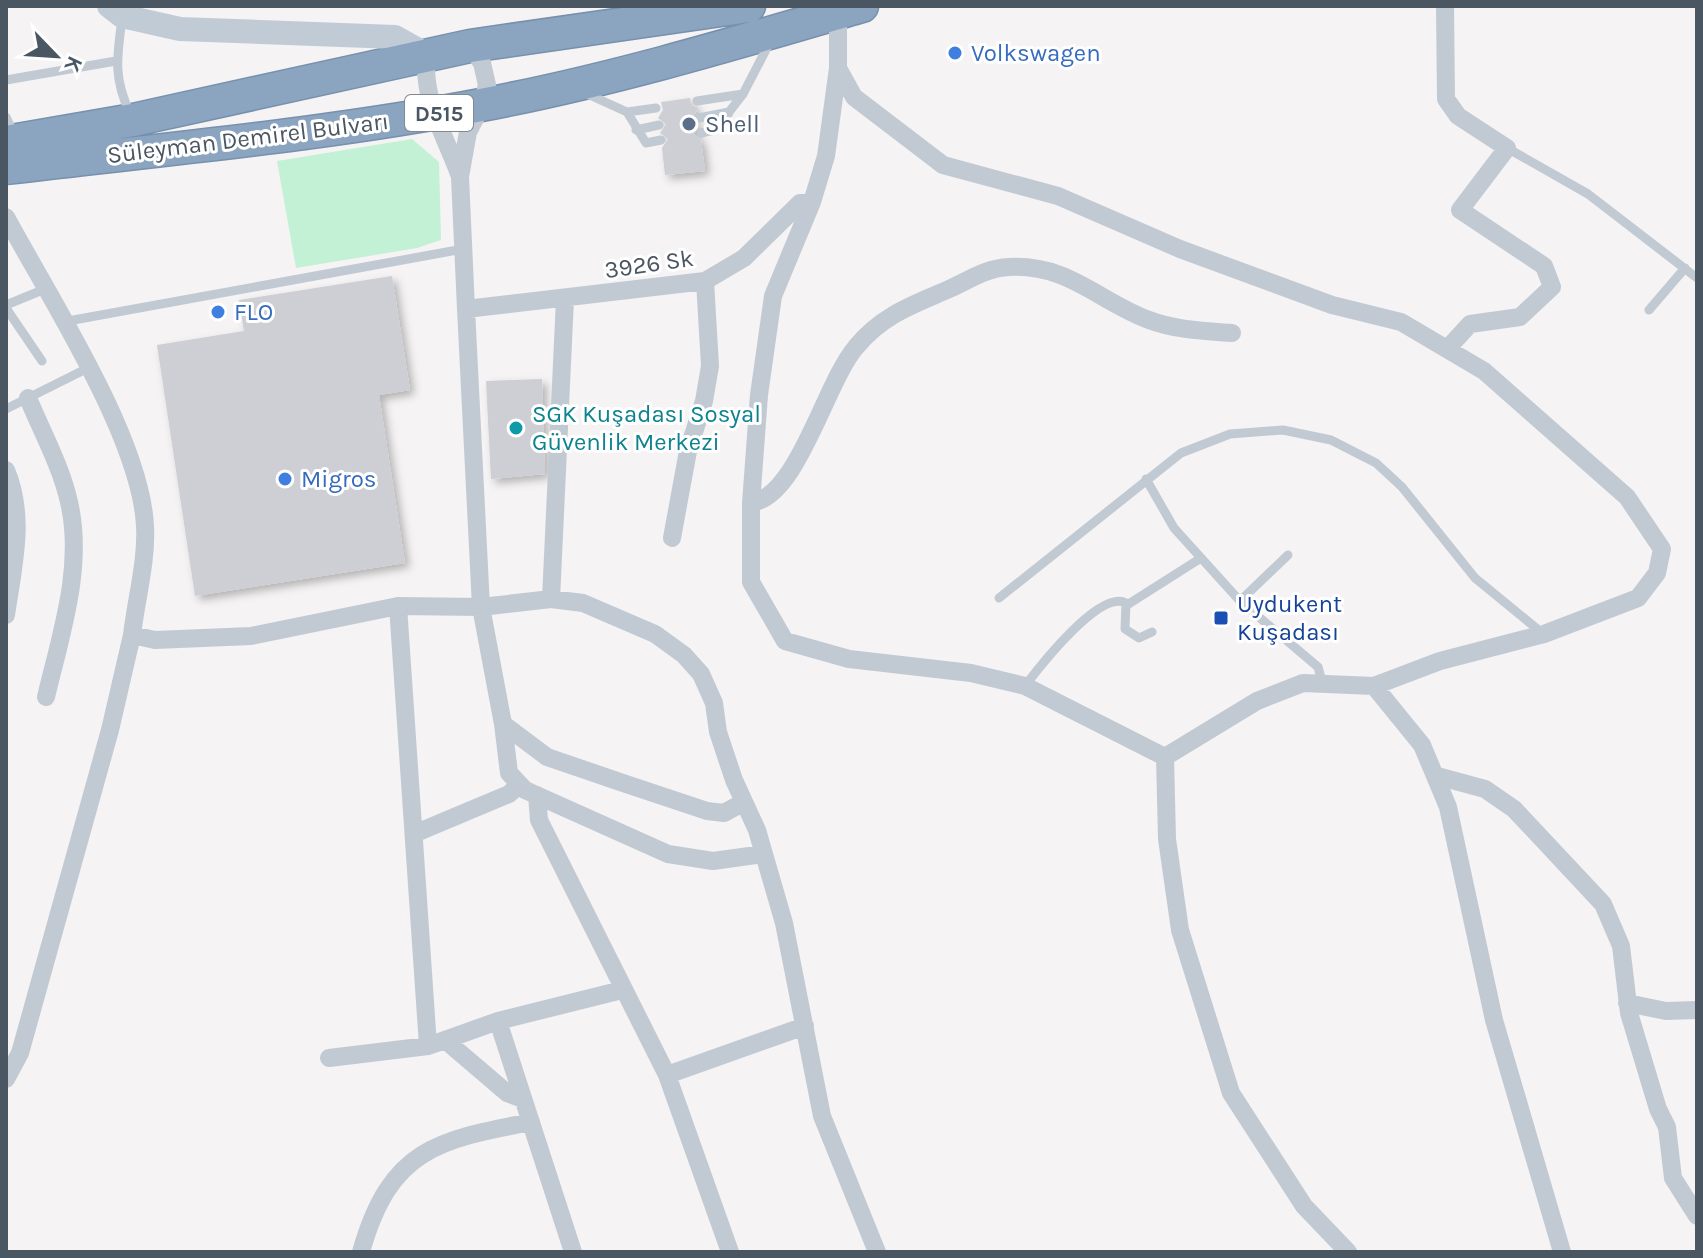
<svg xmlns="http://www.w3.org/2000/svg" width="1703" height="1258" font-family="Karla,sans-serif">
	<style>
		.green { fill: #c3f1d5 }
		.building { fill: #cdcfd5; filter: url(#shadow) }
		.lines { fill: none; stroke-linecap: round; stroke-linejoin: round }
		.highway-casing { stroke: #7690ad; stroke-width: 35 }
		.lane { stroke: #c1cad2; stroke-width: 9 }
		.street { stroke: #c1cad2; stroke-width: 18 }
		.secondary { stroke: #c1cbd6; stroke-width: 24 }
		.highway { stroke: #8ba5c1; stroke-width: 32 }
		.shop-dot { fill: #3f7fe0; stroke: #fff; stroke-width: 3 }
		.service-dot { fill: #5c6f8a; stroke: #fff; stroke-width: 3 }
		.culture-dot { fill: #0f9aa8; stroke: #fff; stroke-width: 3 }
		.transit-dot { fill: #1a4fb4; stroke: #fff; stroke-width: 3 }
		.labels { text-anchor: middle; stroke-width: 6; stroke-linejoin: round; paint-order: stroke }
		.shield { fill: #fff; stroke: #808990; stroke-width: 2 }
		.shield-label { font-size: 22px; font-weight: bold; fill: #4a5661 }
		.shop-label { font-size: 24px; fill: #366cbe; stroke: #fff; text-anchor: start }
		.service-label { font-size: 24px; fill: #4e5e75; stroke: #fff; text-anchor: start }
		.street-label { font-size: 24px; fill: #4a5661; stroke: #fff }
		.culture-label { font-size: 24px; fill: #0d838f; stroke: #fff; text-anchor: start }
		.transit-label { font-size: 24px; fill: #164399; stroke: #fff; text-anchor: start }
	</style>
	<defs>
		<filter id="shadow"><feDropShadow dx="4.5" dy="4.5" stdDeviation="4" flood-color="#0004"/></filter>
	</defs>
	<rect width="100%" height="100%" fill="#f5f3f3"/>
	<path class="green" d="M412,139l27,23 2,78 -24,8 -121,20 -19,-107z"/>
	<path class="building" d="M690,98l1,7 7,3 -6,11 8,6 -6,9 7,6 4,31 -40,4 -3,-27 6,-9 -8,-6 6,-9 -8,-6 5,-8 -2,-8z
		M392,276l18,114 -31,5 26,168 -210,33 -38,-251 87,-14 -5,-31z
		M542,379l3,95 -54,5 -5,-98z"/>
	<g class="lines">
		<defs>
			<path id="highway" d="M6,142l127,-22 337,-74 279,-40
				M6,168c158,-19 318,-33 475,-63 128,-24 255,-62 381,-99"/>
		</defs>
		<use href="#highway" class="highway-casing"/>
		<path class="lane" d="M122,19c-5,37 -9,59 8,94
			M6,80l110,-19
			M583,92l44,20 19,31 15,-3
			M697,101l46,-7
			M627,112l29,-4
			M6,117l8,17
			M699,118l30,-6 14,-18 27,-52
			M636,130l23,-5
			M701,133l13,-3 15,-17
			M1507,148l81,46 109,84
			M6,305l39,-16
			M6,308l36,53
			M1649,310l36,-42
			M68,321l395,-72
			M6,409l82,-41
			M1146,479l28,49 66,73 78,66 4,15
			M999,598l182,-145 49,-19 53,-4 48,10 45,23 26,24 73,91 66,54
			M1240,601l48,-46
			M1127,605l74,-47
			M1025,686c15,-20 75,-97 101,-83l-1,26 14,9 13,-6"/>
		<path class="street" d="M1445,6l1,93 12,17 49,32 -47,62 84,56 8,21 -32,30 -50,7 -22,24
			M838,13v55l16,29 89,68 115,31 122,53 152,56 69,17 83,49 143,126 35,52 -5,24 -19,25 -94,36 -104,27 -66,25 -71,-3 -46,18 -92,56
			M470,46l12,17 5,22 -5,20 -14,27 -8,45 6,132 15,298 22,117 44,33 79,27 81,27 17,2 20,-11
			M427,55c-6,41 18,81 32,119
			M838,68l-12,88 -14,46 -39,94 -14,99 -8,108v79l34,59 64,18 122,14 54,13 140,71
			M6,217c43,80 135,221 139,309 2,35 -9,74 -13,109l23,5 96,-4 147,-30 83,1 70,-8 32,4 72,31 29,21 17,19 13,29 4,29 16,48 23,50 27,93 38,193 55,136
			M466,309l239,-28 39,-23 56,-55 12,-1
			M28,398c14,34 33,68 41,104 15,64 -8,132 -23,195
			M6,470c20,47 7,97 0,145
			M751,503c47,-6 74,-120 105,-156 25,-31 56,-42 91,-57 21,-9 38,-22 62,-23 60,-3 89,34 140,53 26,10 55,11 83,13
			M672,538l16,-87 16,-50 6,-35 -5,-85
			M551,599l14,-300
			M398,606l30,440
			M1374,686l48,59 26,62 46,213 68,232
			M503,724l6,49 16,17 143,64 45,7 51,-7
			M1165,757l2,82 13,91 51,163 73,113 44,46
			M1437,776l48,13 29,20 89,95 18,42 8,67 29,96 9,18 6,51 24,38
			M537,795l2,25 128,255 63,177
			M416,833l93,-39 9,-8
			M1627,1003l39,8 31,-1
			M498,1021l75,231
			M445,1040l62,53 16,6
			M329,1058l99,-12 70,-25 124,-31
			M667,1075l138,-49
			M6,1079l14,-26 90,-323 22,-95
			M361,1252c29,-103 76,-112 170,-130"/>
		<path class="secondary" d="M109,6l13,10 58,13 215,8 32,18"/>
		<use href="#highway" class="highway"/>
	</g>
	<g class="shop-dot">
		<circle cx="955" cy="53" r="8"/>
		<circle cx="218" cy="312" r="8"/>
		<circle cx="285" cy="479" r="8"/>
	</g>
	<circle class="service-dot" cx="689" cy="124" r="8"/>
	<circle class="culture-dot" cx="516" cy="428" r="8"/>
	<rect class="transit-dot" x="1213" y="610" width="16" height="16" rx="4"/>
	<g class="labels">
		<rect class="shield" x="405" y="95" width="68" height="36" rx="6"/>
		<g class="shield-label">
			<text x="439" y="121">D515</text>
		</g>
		<g class="shop-label">
			<text x="971" y="61">Volkswagen</text>
			<text x="234" y="320">FLO</text>
			<text x="301" y="487">Migros</text>
		</g>
		<g class="service-label">
			<text x="705" y="132">Shell</text>
		</g>
		<g class="street-label">
			<text transform="translate(248 138) rotate(-7)" y="8">Süleyman Demirel Bulvarı</text>
			<text transform="translate(649 264) rotate(-8)" y="8">3926 Sk</text>
		</g>
		<g class="culture-label">
			<text x="532" y="422">SGK Kuşadası Sosyal<tspan x="532" dy="28">Güvenlik Merkezi</tspan></text>
		</g>
		<g class="transit-label">
			<text x="1237" y="612">Uydukent<tspan x="1237" dy="28">Kuşadası</tspan></text>
		</g>
	</g>
	<rect width="1703" height="1258" fill="none" stroke="#4a5661" stroke-width="16"/>
	<g transform="translate(56 56) rotate(115)" stroke="#ffffff" stroke-width="6" paint-order="stroke">
	<path d="M0-6L14 30L0 20L-14 30Z" fill="#4a5661"/>
	<text y="-12" font-size="22" font-weight="bold" text-anchor="middle" fill="#4a5661">K</text>
	</g>
</svg>
